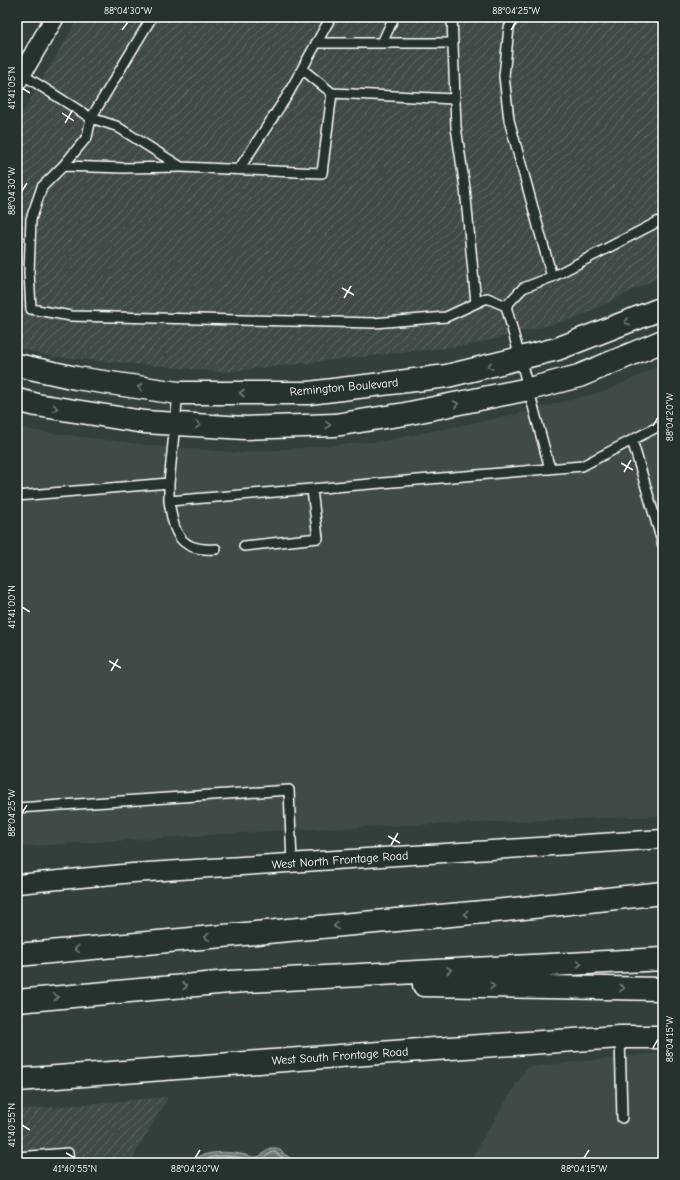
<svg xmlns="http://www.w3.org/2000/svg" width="680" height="1180" font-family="'Comic Neue',sans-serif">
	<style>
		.built { fill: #404c47 }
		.industrial { fill: url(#industrial-furrows) }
		.water { fill: url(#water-rules); stroke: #abb0ae }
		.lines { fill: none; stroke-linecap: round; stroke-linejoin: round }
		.shore { stroke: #c7cac9; stroke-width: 1 }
		.service-casing { stroke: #fff; stroke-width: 12 }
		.minor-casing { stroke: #fff; stroke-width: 21 }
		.tertiary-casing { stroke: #fff; stroke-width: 25 }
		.motorway-casing { stroke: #fff; stroke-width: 25 }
		.service { stroke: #26332d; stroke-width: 9 }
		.minor { stroke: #26332d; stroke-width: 18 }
		.tertiary { stroke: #26332d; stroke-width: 22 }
		.motorway { stroke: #26332d; stroke-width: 22 }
		.oneway { stroke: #727a76 }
		.ticks { fill: none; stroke: #fff; stroke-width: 1.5 }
		.labels { text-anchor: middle; stroke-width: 3; stroke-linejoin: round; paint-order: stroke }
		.street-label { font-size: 12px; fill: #fff; stroke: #26332d }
		.neatline { fill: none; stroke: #fff; stroke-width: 1.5 }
		.ticks-label { font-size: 10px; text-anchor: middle; fill: #fff }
	</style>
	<defs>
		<pattern id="industrial-furrows" width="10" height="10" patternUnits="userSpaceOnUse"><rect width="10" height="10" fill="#404c47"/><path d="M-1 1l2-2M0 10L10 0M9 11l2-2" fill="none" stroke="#5d6763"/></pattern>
		<pattern id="water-rules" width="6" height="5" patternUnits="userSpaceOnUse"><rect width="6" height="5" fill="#737b78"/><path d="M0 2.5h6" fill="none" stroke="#606462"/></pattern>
	</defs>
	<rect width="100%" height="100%" fill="#333f3a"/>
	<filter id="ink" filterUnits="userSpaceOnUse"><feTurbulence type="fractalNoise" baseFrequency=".025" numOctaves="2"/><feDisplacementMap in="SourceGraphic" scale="8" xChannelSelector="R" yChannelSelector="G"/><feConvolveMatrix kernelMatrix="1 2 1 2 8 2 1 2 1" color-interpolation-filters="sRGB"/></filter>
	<g filter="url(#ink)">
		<path class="built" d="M663,364v452l-358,13 -288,18v-421l17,5 122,15 84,7 143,-12 130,-26 95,-25z
			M663,1053v110h-195l59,-96z"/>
		<path class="industrial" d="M79,17h584v258l-86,43 -106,27 -247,27 -177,-16 -30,-9v-225z
			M168,1097l-38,66h-113v-53z"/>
		<path class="water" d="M270,1148h8l6,6 14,9h-109c11,-12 37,-12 52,-9 6,1 10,4 16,3 4,-1 9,-6 13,-9z"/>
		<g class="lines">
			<path class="shore" d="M195,1163c15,-7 30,-9 46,-5 6,1 12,5 18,3 7,-2 9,-9 16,-9l15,11"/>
			<defs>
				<path id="service" d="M152,17l-61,101 25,8 65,41 141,6 10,-80 122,6
					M452,17l4,110 9,61 11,115
					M514,17l-5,11 -5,48 5,44 43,157
					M316,43h137
					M382,43l12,-26
					M302,69l30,24
					M20,73l71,45 -4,19 -24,29 -21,21 -11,32 -2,53 2,37 40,7 303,7 72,-6 41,-19 19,8
					M63,166l60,2 57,-1
					M239,169l48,-73 44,-79
					M632,440l31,105
					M550,469l-44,-163 17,-18 29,-11 111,-58
					M169,483v18l413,-35 81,-42
					M17,496l152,-13 9,-90
					M169,501c5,31 9,51 47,48
					M244,546l74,-8 -6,-48
					M17,808l272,-18 3,73
					M620,1037l2,81
					M17,1157l51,-4 1,10"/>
				<path id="minor" d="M17,82l38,-65
					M17,884l116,-11 530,-34"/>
				<path id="tertiary" d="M17,365l59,13 102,15h131l138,-17 110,-27 106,-41
					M17,400l20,5 107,17 101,6 90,-3 70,-11 124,-25 50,-13 84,-35
					M17,1080l403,-30 200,-13h43"/>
				<path id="motorway" d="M17,955l488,-45 158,-17
					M424,985l239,4
					M17,1001l212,-19 434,-23"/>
			</defs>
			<use href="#service" class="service-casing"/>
			<use href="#minor" class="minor-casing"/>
			<use href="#tertiary" class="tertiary-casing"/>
			<use href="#motorway" class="motorway-casing"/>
			<use href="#service" class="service"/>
			<use href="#minor" class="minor"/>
			<use href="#tertiary" class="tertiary"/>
			<use href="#motorway" class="motorway"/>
		</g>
		<defs><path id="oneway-chevron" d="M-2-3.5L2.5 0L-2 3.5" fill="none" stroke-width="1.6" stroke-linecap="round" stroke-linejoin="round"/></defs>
		<g class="oneway">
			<use href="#oneway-chevron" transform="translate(627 322) rotate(159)"/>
			<use href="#oneway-chevron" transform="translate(490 366) rotate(166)"/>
			<use href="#oneway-chevron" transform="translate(140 387) rotate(-172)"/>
			<use href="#oneway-chevron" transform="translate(242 393) rotate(-180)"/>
			<use href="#oneway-chevron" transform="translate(456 404) rotate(-12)"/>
			<use href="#oneway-chevron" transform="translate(55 408) rotate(9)"/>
			<use href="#oneway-chevron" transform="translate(198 425) rotate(4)"/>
			<use href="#oneway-chevron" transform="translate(328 425) rotate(-2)"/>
			<use href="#oneway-chevron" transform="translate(466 914) rotate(175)"/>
			<use href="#oneway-chevron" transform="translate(336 926) rotate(175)"/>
			<use href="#oneway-chevron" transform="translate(207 937) rotate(175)"/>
			<use href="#oneway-chevron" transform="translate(77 949) rotate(175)"/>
			<use href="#oneway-chevron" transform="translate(579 964) rotate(-3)"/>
			<use href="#oneway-chevron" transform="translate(449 970) rotate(-3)"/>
			<use href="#oneway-chevron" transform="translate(185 986) rotate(-5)"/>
			<use href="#oneway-chevron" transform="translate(492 986) rotate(1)"/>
			<use href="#oneway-chevron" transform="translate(622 988) rotate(1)"/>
			<use href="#oneway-chevron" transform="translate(56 997) rotate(-5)"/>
		</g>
	</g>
	<path class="ticks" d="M122,30l6,-8M511,30l5,-8M22,88l8,5M62,113l12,8M65,123l7,-12M22,191l5,-8M342,288l12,7M344,298l7,-12M653,426l5,-9M621,463l12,7M624,472l7,-12M22,607l8,5M109,661l12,7M111,671l7,-12M22,813l5,-8M388,836l12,7M391,845l7,-12M653,1048l5,-9M22,1125l8,5M66,1153l9,5M195,1158l5,-8M584,1158l5,-8"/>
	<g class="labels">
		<g class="street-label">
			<text transform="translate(344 387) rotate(-5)" y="4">Remington Boulevard</text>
			<text transform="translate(340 860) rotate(-4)" y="4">West North Frontage Road</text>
			<text transform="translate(340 1056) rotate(-4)" y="4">West South Frontage Road</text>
		</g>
	</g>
	<rect width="680" height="1180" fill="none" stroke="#26332d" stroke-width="44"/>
	<rect x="22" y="22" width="636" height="1136" class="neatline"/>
	<g class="ticks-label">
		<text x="128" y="14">88°04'30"W</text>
		<text x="516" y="14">88°04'25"W</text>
		<text transform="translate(11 88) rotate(-90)" y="4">41°41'05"N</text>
		<text transform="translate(11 191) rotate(-90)" y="4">88°04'30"W</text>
		<text transform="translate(669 417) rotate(-90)" y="4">88°04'20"W</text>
		<text transform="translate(11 607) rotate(-90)" y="4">41°41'00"N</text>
		<text transform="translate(11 813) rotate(-90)" y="4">88°04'25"W</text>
		<text transform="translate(669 1039) rotate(-90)" y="4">88°04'15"W</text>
		<text transform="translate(11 1125) rotate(-90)" y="4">41°40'55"N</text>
		<text x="75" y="1172">41°40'55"N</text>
		<text x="195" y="1172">88°04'20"W</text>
		<text x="584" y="1172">88°04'15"W</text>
	</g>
</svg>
